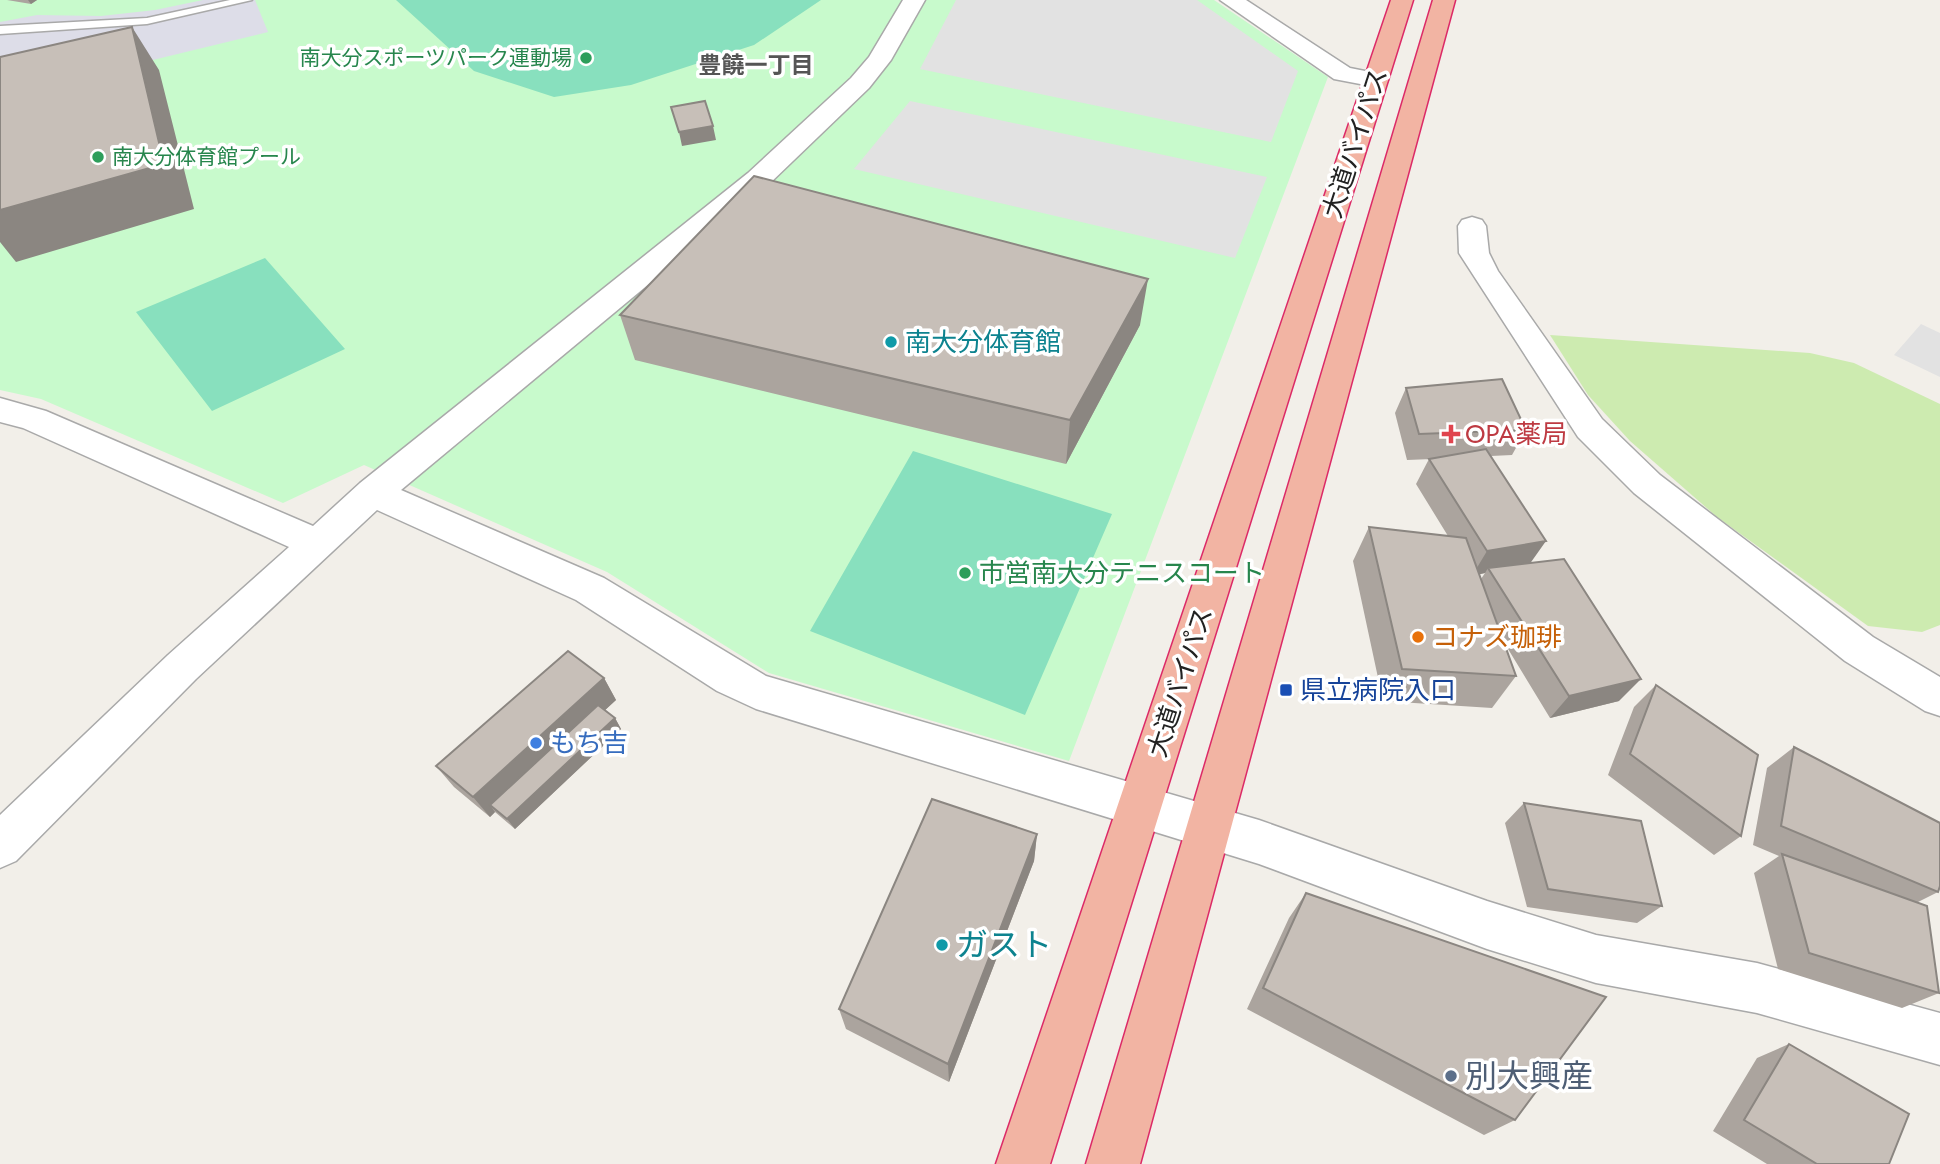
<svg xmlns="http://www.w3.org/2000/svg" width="1940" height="1164" font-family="Jost,'Noto Sans JP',sans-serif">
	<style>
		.grass { fill: #cdebb0 }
		.park { fill: #c8facc }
		.pitch { fill: #88e0be }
		.parking { fill: #e2e2e2 }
		.plaza { fill: #dddde8 }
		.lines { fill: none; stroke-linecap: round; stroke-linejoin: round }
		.service-casing { stroke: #a9a9a9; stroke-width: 3 }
		.minor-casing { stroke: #a9a9a9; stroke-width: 3 }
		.trunk-casing { stroke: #dc2a67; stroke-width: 3 }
		.service { fill: #fff; fill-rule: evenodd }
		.minor { fill: #fff; fill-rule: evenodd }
		.trunk { fill: #f2b4a3; fill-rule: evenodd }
		.wall { fill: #aba49e; fill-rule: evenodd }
		.shaded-wall { fill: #8b8681 }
		.building { fill: #c7bfb8; stroke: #8b8681; stroke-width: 2 }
		.leisure-dot { fill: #2e9e5b; stroke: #fff; stroke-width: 2.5 }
		.culture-dot { fill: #0f9aa8; stroke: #fff; stroke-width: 2.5 }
		.health-dot { fill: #e0444e; stroke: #fff; stroke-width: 2.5 }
		.food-dot { fill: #e8710a; stroke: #fff; stroke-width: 2.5 }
		.transit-dot { fill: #1a4fb4; stroke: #fff; stroke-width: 2.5 }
		.shop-dot { fill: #3f7fe0; stroke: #fff; stroke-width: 2.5 }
		.service-dot { fill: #5c6f8a; stroke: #fff; stroke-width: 2.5 }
		.labels { text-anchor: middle; stroke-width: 7; stroke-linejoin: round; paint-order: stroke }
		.far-leisure-label { font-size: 21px; fill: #27864d; stroke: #fff; text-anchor: end }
		.far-neighbourhood-label { font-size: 23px; font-weight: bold; fill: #555; stroke: #fff }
		.street-label { font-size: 26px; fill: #222; stroke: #fff }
		.culture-label { font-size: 26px; fill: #0d838f; stroke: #fff; text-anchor: start }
		.health-label { font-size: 26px; fill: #be3a42; stroke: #fff; text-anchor: start }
		.leisure-label { font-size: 26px; fill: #27864d; stroke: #fff; text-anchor: start }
		.food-label { font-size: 26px; fill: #c56008; stroke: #fff; text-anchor: start }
		.transit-label { font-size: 26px; fill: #164399; stroke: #fff; text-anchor: start }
		.shop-label { font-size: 26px; fill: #366cbe; stroke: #fff; text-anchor: start }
		.near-culture-label { font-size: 32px; fill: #0d838f; stroke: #fff; text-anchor: start }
		.near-service-label { font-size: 32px; fill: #4e5e75; stroke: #fff; text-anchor: start }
	</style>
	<rect width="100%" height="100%" fill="#f2efe9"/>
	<path class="grass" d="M1550,335l260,18 44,10 86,41v221l-18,7 -54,-6 -151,-109 -87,-76 -42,-46z"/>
	<path class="park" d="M0,0h1214l114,77 -259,684 -300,-88 -162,-101 -243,-107 -81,38 -242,-104 -41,-9z"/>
	<path class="pitch" d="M396,0h425l-67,45 -123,40 -77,12 -80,-26z
		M265,258l80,91 -133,62 -76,-99z
		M913,451l199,63 -87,201 -215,-84z"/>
	<path class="parking" d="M956,0h241l101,71 -27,71 -351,-73z
		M910,101l357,76 -32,81 -381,-89z
		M1921,324l19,9v44l-46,-22z"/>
	<path class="plaza" d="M203,0h52l13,32 -268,65v-75l37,-7 64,1 54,-6z"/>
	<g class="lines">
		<defs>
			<path id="service" d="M230,0h22l-105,24 -147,10v-8l147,-8z"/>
			<path id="minor" d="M903,0h22l-34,60 -22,28 -101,97 -367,305 203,88 162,98 493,144 228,81 109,34 161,28 183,50v52l-183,-52 -161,-30 -109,-34 -228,-85 -503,-155 -39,-18 -141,-91 -199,-90 -181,169 -180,182 -16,7v-53l168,-160 121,-108 -266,-119 -23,-6v-24l46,13 267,115 47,-43 388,-310 103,-95 18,-21z
				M1220,0h26l104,68 35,7 3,5 -3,5 -9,2 -42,-8z
				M1472,217l10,3 4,6 3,27 9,18 104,148 58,56 213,162 67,40v39l-15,-5 -80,-50 -211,-168 -56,-56 -119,-184 -1,-27 4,-6z"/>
			<path id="trunk" d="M1391,0h22l-363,1164h-54z
				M1433,0h22l-315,1164h-54z"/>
		</defs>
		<use href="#service" class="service-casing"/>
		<use href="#minor" class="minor-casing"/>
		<use href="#trunk" class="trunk-casing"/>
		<use href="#service" class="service"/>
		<use href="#minor" class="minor"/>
		<use href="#trunk" class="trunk"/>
	</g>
	<path class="wall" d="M7,0h30l-6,4z
		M620,315l520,10 -74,139 -431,-104z
		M1406,388l120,42 -14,25 -21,1 40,107 88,138 -69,17 -45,-74 11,32 -24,32 -109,-7 -30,-140 16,-34 79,9 -32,-52 13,-25h3l-25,1 -12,-47zM1485,573l-4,6 -2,-5z
		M604,678l12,22 -11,10 10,8 6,11 -106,100 -20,-17 -5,5 -36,-30 -18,-21z
		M1656,685l85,151 -27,19 -106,-80 26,-68z
		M1794,747l144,145 -20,10 21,91 -37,15 -124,-39 -24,-96 25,-17 -26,-11 14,-77z
		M1524,803l138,103 -25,17 -110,-16 -22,-84z
		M1037,834l-3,27 -85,221 -103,-53 -7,-20z
		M1306,893l209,227 -31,15 -237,-126 42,-91z
		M1789,1044l100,120h-122l-54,-33 44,-73z"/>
	<path class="shaded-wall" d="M28,0h9l-6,4z
		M132,27l27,43 35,139 -178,53 -16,-20v-32z
		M713,126l3,14 -34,6 -3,-14z
		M1148,279l-8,46 -74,139 4,-44z
		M1546,541l-17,24 -41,3 -3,5 -13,3 15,-25z
		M604,678l12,22 -120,111 -6,-6 5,7 -5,5 -17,-20z
		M1641,679l-22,22 -69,17 19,-22z
		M615,718l6,11 -106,100 -8,-10z
		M1037,834l-3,27 -85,221 -1,-18z"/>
	<path class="building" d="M132,27l32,137 -164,46v-153z
		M705,101l8,25 -34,6 -8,-25z
		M754,176l394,103 -78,141 -450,-105z
		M1502,379l24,51 -107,4 -13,-46z
		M1486,449l60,92 -59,10 -58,-92z
		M1369,527l97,11 50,138 -114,-7z
		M1564,559l77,120 -72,17 -81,-128z
		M568,651l36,27 -131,119 -37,-31z
		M1656,685l102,70 -17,81 -111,-82z
		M598,705l17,13 -108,101 -17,-14z
		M1794,747l146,76v63l-2,6 -157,-66z
		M932,799l105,35 -89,230 -109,-55z
		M1524,803l117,18 21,85 -114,-17z
		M1782,854l145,52 12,87 -130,-40z
		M1306,893l300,104 -91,123 -252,-132z
		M1789,1044l120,70 -20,50h-72l-73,-44z"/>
	<g class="leisure-dot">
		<circle cx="586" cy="58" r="7"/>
		<circle cx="98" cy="157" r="7"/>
		<circle cx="965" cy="573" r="7"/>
	</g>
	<g class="culture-dot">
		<circle cx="891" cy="342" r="7"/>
		<circle cx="942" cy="945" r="7"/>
	</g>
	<path class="health-dot" d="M1447.5 423.5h7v7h7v7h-7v7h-7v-7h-7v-7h7z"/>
	<circle class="food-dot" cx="1418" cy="637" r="7"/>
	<rect class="transit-dot" x="1279" y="683" width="14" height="14" rx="3.5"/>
	<circle class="shop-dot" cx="536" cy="743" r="7"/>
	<circle class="service-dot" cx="1451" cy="1076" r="7"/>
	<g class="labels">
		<g class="far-leisure-label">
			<text x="572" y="65">南大分スポーツパーク運動場</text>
			<text x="112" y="164" text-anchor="start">南大分体育館プール</text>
		</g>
		<g class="far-neighbourhood-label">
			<text x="756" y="73">豊饒一丁目</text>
		</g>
		<g class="street-label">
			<text transform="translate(1355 143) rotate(-72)" y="9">大道バイパス</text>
			<text transform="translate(1180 682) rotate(-72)" y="9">大道バイパス</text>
		</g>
		<g class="culture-label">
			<text x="905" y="351">南大分体育館</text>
		</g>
		<g class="health-label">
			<text x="1465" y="443">OPA薬局</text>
		</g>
		<g class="leisure-label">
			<text x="979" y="582">市営南大分テニスコート</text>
		</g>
		<g class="food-label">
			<text x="1432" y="646">コナズ珈琲</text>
		</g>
		<g class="transit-label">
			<text x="1300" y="699">県立病院入口</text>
		</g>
		<g class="shop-label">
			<text x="550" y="752">もち吉</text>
		</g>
		<g class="near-culture-label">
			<text x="956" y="956">ガスト</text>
		</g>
		<g class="near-service-label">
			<text x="1465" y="1087">別大興産</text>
		</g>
	</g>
</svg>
